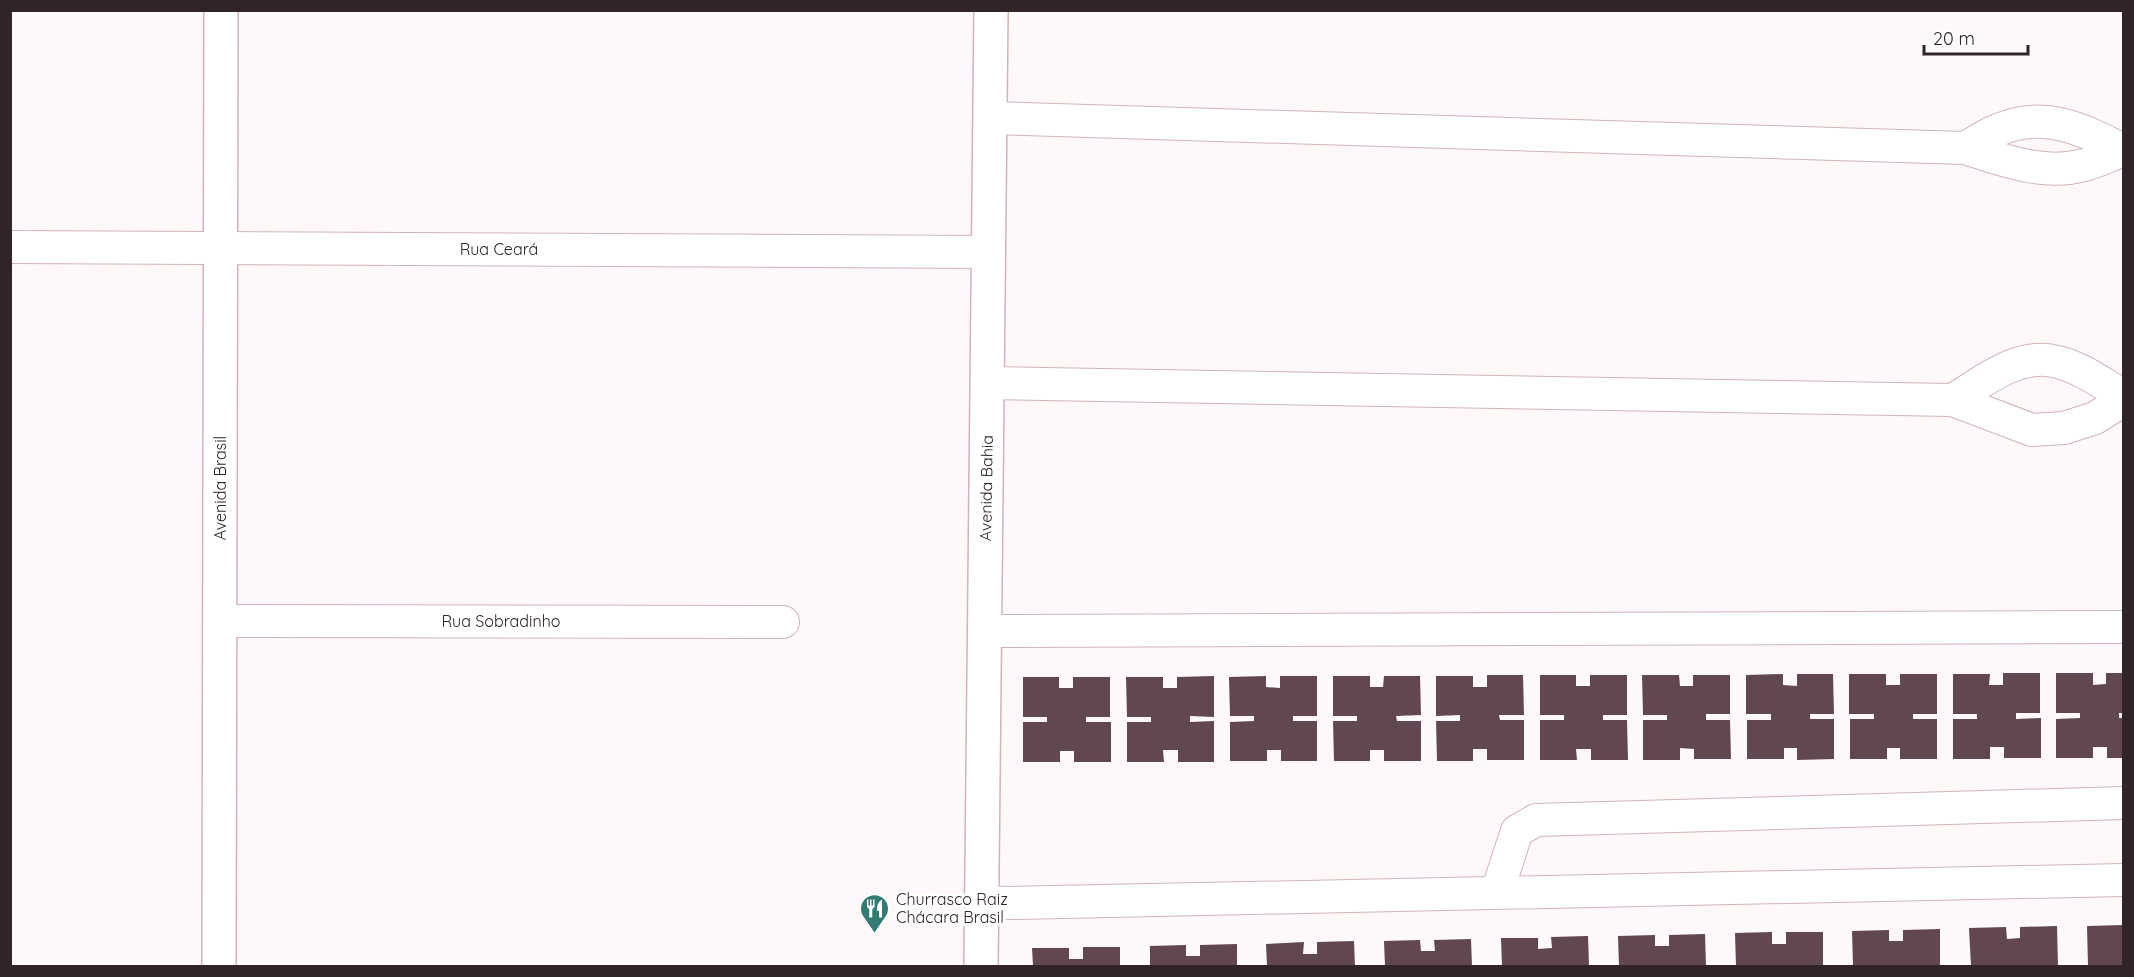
<svg xmlns="http://www.w3.org/2000/svg" width="2134" height="977" font-family="Quicksand,sans-serif">
	<style>
		.building { fill: #60484e }
		.lines { fill: none; stroke-linecap: round; stroke-linejoin: round }
		.minor-casing { stroke: #d1b4ba; stroke-width: 34 }
		.tertiary-casing { stroke: #d1b4ba; stroke-width: 36 }
		.secondary-casing { stroke: #d1b4ba; stroke-width: 36 }
		.minor { stroke: #fff; stroke-width: 32 }
		.tertiary { stroke: #fff; stroke-width: 33 }
		.secondary { stroke: #fff; stroke-width: 33 }
		.labels { text-anchor: middle; stroke-width: 6; stroke-linejoin: round; paint-order: stroke }
		.street-label { font-size: 16px; fill: #302427; stroke: #fff }
		.poi-label { font-size: 16px; fill: #302427; stroke: #fff; text-anchor: start }
	</style>
	<rect width="100%" height="100%" fill="#fef8f9"/>
	<path class="building" d="M2003,673h37v40h-24v6l25,-1v40h-37v-11h-14v12h-37v-40h24v-5h-24v-40h37l-1,11h14z
		M2056,673h37v12l13,-1v-11h18v40h-5v5h5v40h-17v-11h-14v11h-37v-39l24,-1v-5h-24z
		M1783,674v11l14,1v-12h36l1,40h-24v5h24v40l-37,1v-12h-13v11h-37v-39h24v-6h-25v-39z
		M1849,674h37v11h14v-11h37v40h-24v5h24v40h-37v-11h-13v11h-37v-40h24v-5h-25z
		M1487,675h36l1,40h-25l1,5h24v40h-37v-11h-14v12h-36l-1,-40h24v-6l-24,1v-40h37v11h14z
		M1540,675h36v11h14v-11h37v40h-24v5h24l1,40h-37v-11h-15l1,11h-37v-40h24v-5h-24z
		M1642,675h37l1,11h13v-11h37v39h-24v6h24l1,39h-37v-10l-14,-1v12h-37v-40h24v-5h-24z
		M1214,676v41l-24,-1v6l24,-1v41h-36v-12h-15l1,12h-37v-40h24v-5h-24l-1,-40h37v11h14v-11z
		M1266,676v11l14,1v-12h37v40h-24v5h24v40h-36v-11h-14v11h-37v-39l24,-1v-5h-24l-1,-39z
		M1333,676h37v11h13l1,-11h36l1,39 -25,1 1,5h24v40h-37v-11h-14v11h-36l-1,-40h24v-5h-24z
		M1023,677h36v11h14v-11h37v40h-24v5h25v40h-37v-11h-14v11h-37v-40h24v-5h-24z
		M2123,925l1,41h-36l-1,-40z
		M2057,926l1,40h-87l-2,-38 37,-1 1,12 13,-1v-11z
		M1940,929v37h-87l-1,-35 37,-1v11h14v-11z
		M1772,932v12h14v-12h37v34h-87l-1,-33z
		M1705,934l1,32h-87l-1,-30 37,-1v11h14v-11z
		M1588,936l1,30h-87l-1,-28h37v11l14,-1 -1,-11z
		M1471,939l1,27h-87l-1,-25 36,-1 1,11h14l-1,-11z
		M1354,941l1,25h-88l-1,-22 38,-2 -1,12h14v-12z
		M1237,944v22h-87v-20l36,-1v11h14v-11z
		M1083,947h37v19h-87l-1,-18h37v11h14z"/>
	<g class="lines">
		<defs>
			<path id="minor" d="M990,118l975,30c38,12 78,28 119,17 13,-3 26,-10 40,-15
				M1965,148c11,-6 22,-14 33,-18 46,-20 84,-1 125,20
				M10,247l978,5
				M987,383l966,17 79,30 32,-2 31,-10 29,-18
				M1953,400c31,-19 67,-49 105,-38 24,6 45,22 66,34
				M220,621l563,1
				M984,631l1140,-4
				M1497,892l20,-61 19,-11 588,-17
				M981,902l29,1 1114,-23"/>
			<path id="tertiary" d="M981,966l10,-956"/>
			<path id="secondary" d="M219,966l2,-956"/>
		</defs>
		<use href="#minor" class="minor-casing"/>
		<use href="#tertiary" class="tertiary-casing"/>
		<use href="#secondary" class="secondary-casing"/>
		<use href="#minor" class="minor"/>
		<use href="#tertiary" class="tertiary"/>
		<use href="#secondary" class="secondary"/>
	</g>
	<defs>
		<symbol id="restaurant-pin" viewBox="-11 -11 22 30"><path d="M0 17L-7.5 6A9.5 9.5 0 1 1 7.5 6Z" fill="#337a73" stroke="#fff"/><path d="M-5-6h1v4h1v-4h1v4h1v-4h1v5L-1.5 .5V6h-2V.5L-5-1ZM5-6V6H3V1.5H1.5Q1.5-4 5-6Z" fill="#fff"/></symbol>
	</defs>
	<g fill-rule="evenodd">
		<use href="#restaurant-pin" x="858" y="892" width="33" height="45"/>
	</g>
	<g class="labels">
		<g class="street-label">
			<text x="499" y="255">Rua Ceará</text>
			<text transform="translate(220 488) rotate(-90)" y="6">Avenida Brasil</text>
			<text transform="translate(986 488) rotate(-89)" y="6">Avenida Bahia</text>
			<text x="501" y="627">Rua Sobradinho</text>
		</g>
		<g class="poi-label">
			<text x="896" y="905">Churrasco Raiz<tspan x="896" dy="18">Chácara Brasil</tspan></text>
		</g>
	</g>
	<rect width="2134" height="977" fill="none" stroke="#302427" stroke-width="24"/>
	<path d="M1924 45v9h104v-9" fill="none" stroke="#302427" stroke-width="3"/>
	<text x="1933" y="45" font-size="18" fill="#302427" stroke="#ffffff" stroke-width="4.5" paint-order="stroke">20 m</text>
</svg>
